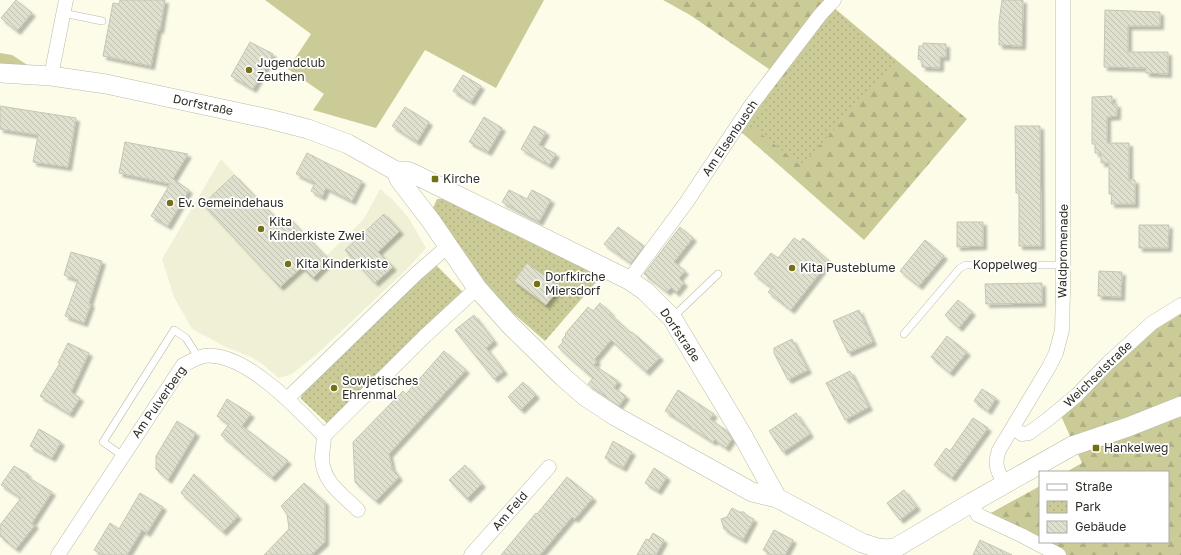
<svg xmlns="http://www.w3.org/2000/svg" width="1181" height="555" font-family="'Golos Text',sans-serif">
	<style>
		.built { fill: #eff0d5 }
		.grass { fill: #cbcb98 }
		.forest { fill: url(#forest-firs) }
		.park { fill: url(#park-dots) }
		.building { fill: url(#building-back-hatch); stroke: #c5c6b4; filter: url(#shadow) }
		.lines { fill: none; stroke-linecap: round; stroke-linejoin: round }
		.service-casing { stroke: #babba9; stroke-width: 8 }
		.minor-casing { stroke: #babba9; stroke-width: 15 }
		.secondary-casing { stroke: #babba9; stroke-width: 20 }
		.service { stroke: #fff; stroke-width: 7 }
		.minor { stroke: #fff; stroke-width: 14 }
		.secondary { stroke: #fff; stroke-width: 19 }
		.poi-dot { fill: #747114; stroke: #fff; stroke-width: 1.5 }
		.labels { text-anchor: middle; stroke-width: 3.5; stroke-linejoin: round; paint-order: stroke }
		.poi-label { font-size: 12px; fill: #2d2d26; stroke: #fff; text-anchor: start }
		.street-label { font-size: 12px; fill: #2d2d26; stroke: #fff }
	</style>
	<defs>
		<pattern id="forest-firs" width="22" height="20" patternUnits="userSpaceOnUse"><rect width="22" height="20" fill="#cbcb98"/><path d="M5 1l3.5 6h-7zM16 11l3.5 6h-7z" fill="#afaf83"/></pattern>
		<pattern id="park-dots" width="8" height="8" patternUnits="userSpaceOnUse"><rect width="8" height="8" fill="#cbcb98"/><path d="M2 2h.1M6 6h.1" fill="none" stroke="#afaf83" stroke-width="1.8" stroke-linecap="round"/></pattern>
		<pattern id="building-back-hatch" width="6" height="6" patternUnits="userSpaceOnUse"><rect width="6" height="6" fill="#e0e0ce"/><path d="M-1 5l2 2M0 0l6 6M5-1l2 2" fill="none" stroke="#c0c0b1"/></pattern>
		<filter id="shadow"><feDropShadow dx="3.5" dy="3.5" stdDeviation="1" flood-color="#0004"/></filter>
	</defs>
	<rect width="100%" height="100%" fill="#fcfce9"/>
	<path class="built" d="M221,159l55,59 6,6 7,-6 9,10 8,23 8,-8 12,13 38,-37 16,-30 14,12 14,16 18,31 -19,21 -90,85 -25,20 -13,4 -18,-15 -10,-6 -25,-10 -34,-18 -18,-32 -12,-38z"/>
	<path class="grass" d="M265,0h279l-48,88 -71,-38 -49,78 -63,-18 11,-16 -36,-25 23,-35z
		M0,53l12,2 17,11 -29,-1z"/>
	<path class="forest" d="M663,0h175l-5,7 134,112 -103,121 -124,-109 39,-55 -89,-61z
		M1181,314v241h-130l-62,-41 51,-28v56h128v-70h-102l16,-9 -21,-47 93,-86z"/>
	<path class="park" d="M835,9l61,53 -95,104 -52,-42z
		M450,198l154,75 -59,68 -55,-48 -58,-83 5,-11z
		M435,264l28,28 -135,132 -27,-25 1,-8z"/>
	<path class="building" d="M16,0l16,13 -15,18 -16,-13z
		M120,0h45l-5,30 -2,-1 -7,37 -48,-10 10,-53 6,1z
		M1002,0h21l-1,46 -23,-1v-23z
		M1105,10l55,2v14h-32v26h40v22l-22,-1v-5l-42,-1z
		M250,42l23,12 -20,35 -22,-13z
		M923,43l23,1v13h-6v11l-18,-1v-7l-4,-1 1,-13h4z
		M463,75l18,11 -10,16 -18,-11z
		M1112,96v8h5v12l-10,1v26h22v37h6v24h-24l1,-10h-3v-31h-8v-10h-6v-9h-3v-47z
		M0,106l76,12 -8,49 -35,-5 5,-27 -38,-6z
		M405,107l24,15 -12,20 -25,-16z
		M484,117l18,11 -14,24 -19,-10z
		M534,126l12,6 -7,13 17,9 -7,11 -28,-16z
		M1015,126h25l1,120h-22v-53h-3z
		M125,142l63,12 -15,25 16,11 -21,36 -17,-10 19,-32 -51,-11z
		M307,153l55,28 -10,20 -26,-13 -4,9 -11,-6 4,-8 -19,-9z
		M234,175l48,49 7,-6 41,43 -17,17 -11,-11 -22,20 -77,-83z
		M509,190l18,9 5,-9 19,10 -12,22 -37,-20z
		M384,214l16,17 -22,21 15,15 -18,16 -30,-33z
		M957,222h26v24l-26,1z
		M1139,225h30l-1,23h-29z
		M618,227l26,19 -13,17 -27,-19z
		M680,227l13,11 -19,24 11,9 -6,7 5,5 -8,10 -5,-5 -4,4 -23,-18z
		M794,238l6,4 3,-4 26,23 -38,49 -23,-18 4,-4 -18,-14 17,-21 7,5z
		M925,240l19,16 -25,30 -19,-15z
		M71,252l31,9 -13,42 2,1 -7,19 -19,-7 13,-36 -14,-5z
		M527,263l33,24 -14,18 -32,-24z
		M1099,271l23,1 -1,25 -23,-1z
		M1042,283v20l-56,1 -1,-20z
		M958,300l14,12 -13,16 -14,-13z
		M600,303l11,10 -1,1 21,19 1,-1 28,25 -14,15 -35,-32 -16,19 2,2 -3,4 24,16 -4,7 12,8 -7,10 -31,-22 5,-6 -35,-31 5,-5 -1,-2 4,-5 -1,-1 23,-27 5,4z
		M859,310l14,32 -25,11 -15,-32z
		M474,315l20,26 -8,7 18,23 -10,8 -39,-49z
		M947,336l20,16 -17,21 -19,-16z
		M792,339l16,31 -20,10 -14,-27v-5z
		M68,343l21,10 -18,39 9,6 -10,16 -30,-18 20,-33h-2z
		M444,351l22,19 -77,84 3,14 7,9 -23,24 -21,-19 -2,-40 50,-51 3,3z
		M850,371l19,36 -24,13 -19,-37z
		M523,382l13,13 -15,15 -13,-13z
		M982,389l14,9 -8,13 -14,-10z
		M678,390l36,24 -4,5 17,12 5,8 -6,9 -11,-8 -2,2 -48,-31z
		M227,399l24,15 -9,12 46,35 -16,17 -51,-43 8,-11 -12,-8z
		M796,413l14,21 -27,18 -14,-21z
		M973,418l15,10 -36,50 -18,-13 12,-17 4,3z
		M177,421l19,12 -28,47 -12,-11v-13z
		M39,429l22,13 -9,16 -22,-12z
		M613,441l19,11 -9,16 -18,-10z
		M465,465l17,19 -15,15 -18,-19z
		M14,466l14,8 -2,2 26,16 -20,31 3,2 -19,24 -16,-13v-11l21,-27 -20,-13z
		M654,468l13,9 -9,14 -13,-8z
		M194,474l44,42 -15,16 -42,-39z
		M567,477l26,21 -18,21 -3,-2 -32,38h-39l35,-42 1,1z
		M304,483l21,19v40l-14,13h-47l25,-26 -2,-15 -6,-8z
		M904,490l13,17 -17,13 -13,-17z
		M140,493l23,14 -16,26 -5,-3 -15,25h-24l-9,-5 16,-27 9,6z
		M732,508l7,4h5l3,4 7,3 -11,21 -19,-11 -3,-10 6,-2z
		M774,530l19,10 -8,15h-13l-9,-5z
		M653,533l11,7 -8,15h-19l9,-16 3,1z
		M980,540l32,15h-39z"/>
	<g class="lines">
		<defs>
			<path id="service" d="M63,13l39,8
				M673,317l45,-43
				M904,334l56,-66 6,-3h98
				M123,456l-20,-14 71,-112 12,8 12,19"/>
			<path id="minor" d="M51,76l15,-76
				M629,280l57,-77 66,-99 68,-89 14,-15
				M287,399l129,-125 32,-28
				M1013,428l9,6 7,-1 18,-13 30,-25 31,-32 44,-40 29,-18
				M324,436l101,-100 52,-48
				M1004,483c-7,-13 -10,-19 -5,-33l50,-83 7,-14 6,-23 1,-39v-291
				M971,503l7,12 43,20 38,20
				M58,555l125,-190c10,-5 20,-11 31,-9 37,3 85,54 110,80 0,7 -2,15 -2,22 1,25 20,36 36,52
				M471,555l78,-88"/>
			<path id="secondary" d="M0,73l51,3 55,8 163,35 39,10 40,15 48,27h10l6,2 217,107 16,11 27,27 72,120 33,60
				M396,171l3,8 32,42 46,67 33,37 53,52 23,20 29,19 137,76 25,6 85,45 16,5 10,1 9,-2 74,-44 101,-57 56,-19 53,-21"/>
		</defs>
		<use href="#service" class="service-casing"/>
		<use href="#minor" class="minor-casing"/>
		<use href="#secondary" class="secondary-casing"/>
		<use href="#service" class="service"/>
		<use href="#minor" class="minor"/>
		<use href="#secondary" class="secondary"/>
	</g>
	<g class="poi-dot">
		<circle cx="249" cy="70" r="4"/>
		<rect x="431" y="175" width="8" height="8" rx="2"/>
		<circle cx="170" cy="203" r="4"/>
		<circle cx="261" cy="229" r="4"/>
		<circle cx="288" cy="264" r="4"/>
		<circle cx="792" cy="268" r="4"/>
		<circle cx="537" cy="284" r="4"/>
		<circle cx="334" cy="388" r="4"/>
		<rect x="1092" y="444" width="8" height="8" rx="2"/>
	</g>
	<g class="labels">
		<g class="poi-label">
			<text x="257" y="67">Jugendclub<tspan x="257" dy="14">Zeuthen</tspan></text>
			<text x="443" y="183">Kirche</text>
			<text x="178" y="207">Ev. Gemeindehaus</text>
			<text x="269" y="226">Kita<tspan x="269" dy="14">Kinderkiste Zwei</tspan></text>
			<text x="296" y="268">Kita Kinderkiste</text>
			<text x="800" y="272">Kita Pusteblume</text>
			<text x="545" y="281">Dorfkirche<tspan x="545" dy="14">Miersdorf</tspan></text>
			<text x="342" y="385">Sowjetisches<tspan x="342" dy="14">Ehrenmal</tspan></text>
			<text x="1104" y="452">Hankelweg</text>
		</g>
		<g class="street-label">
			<text transform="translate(203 105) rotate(12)" y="4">Dorfstraße</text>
			<text transform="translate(730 138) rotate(-56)" y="4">Am Elsenbusch</text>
			<text transform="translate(1063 251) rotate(-89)" y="4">Waldpromenade</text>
			<text x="1005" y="269">Koppelweg</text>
			<text transform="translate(680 335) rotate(56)" y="4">Dorfstraße</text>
			<text transform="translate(1098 374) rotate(-44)" y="4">Weichselstraße</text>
			<text transform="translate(159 402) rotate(-55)" y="4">Am Pulverberg</text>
			<text transform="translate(510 511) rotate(-49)" y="4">Am Feld</text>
		</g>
	</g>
	<rect x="1039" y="471" width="130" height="72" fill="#ffffff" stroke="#ababa8"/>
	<rect x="1047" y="484" width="20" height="6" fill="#ffffff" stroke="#ababa8"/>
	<text x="1075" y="491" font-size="12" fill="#2d2d26">Straße</text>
	<rect x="1047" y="501" width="20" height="12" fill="url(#park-dots)" stroke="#ababa8"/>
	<text x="1075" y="511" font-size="12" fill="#2d2d26">Park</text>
	<rect x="1047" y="521" width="20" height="12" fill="url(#building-back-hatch)" stroke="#ababa8"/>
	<text x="1075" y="531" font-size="12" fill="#2d2d26">Gebäude</text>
</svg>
